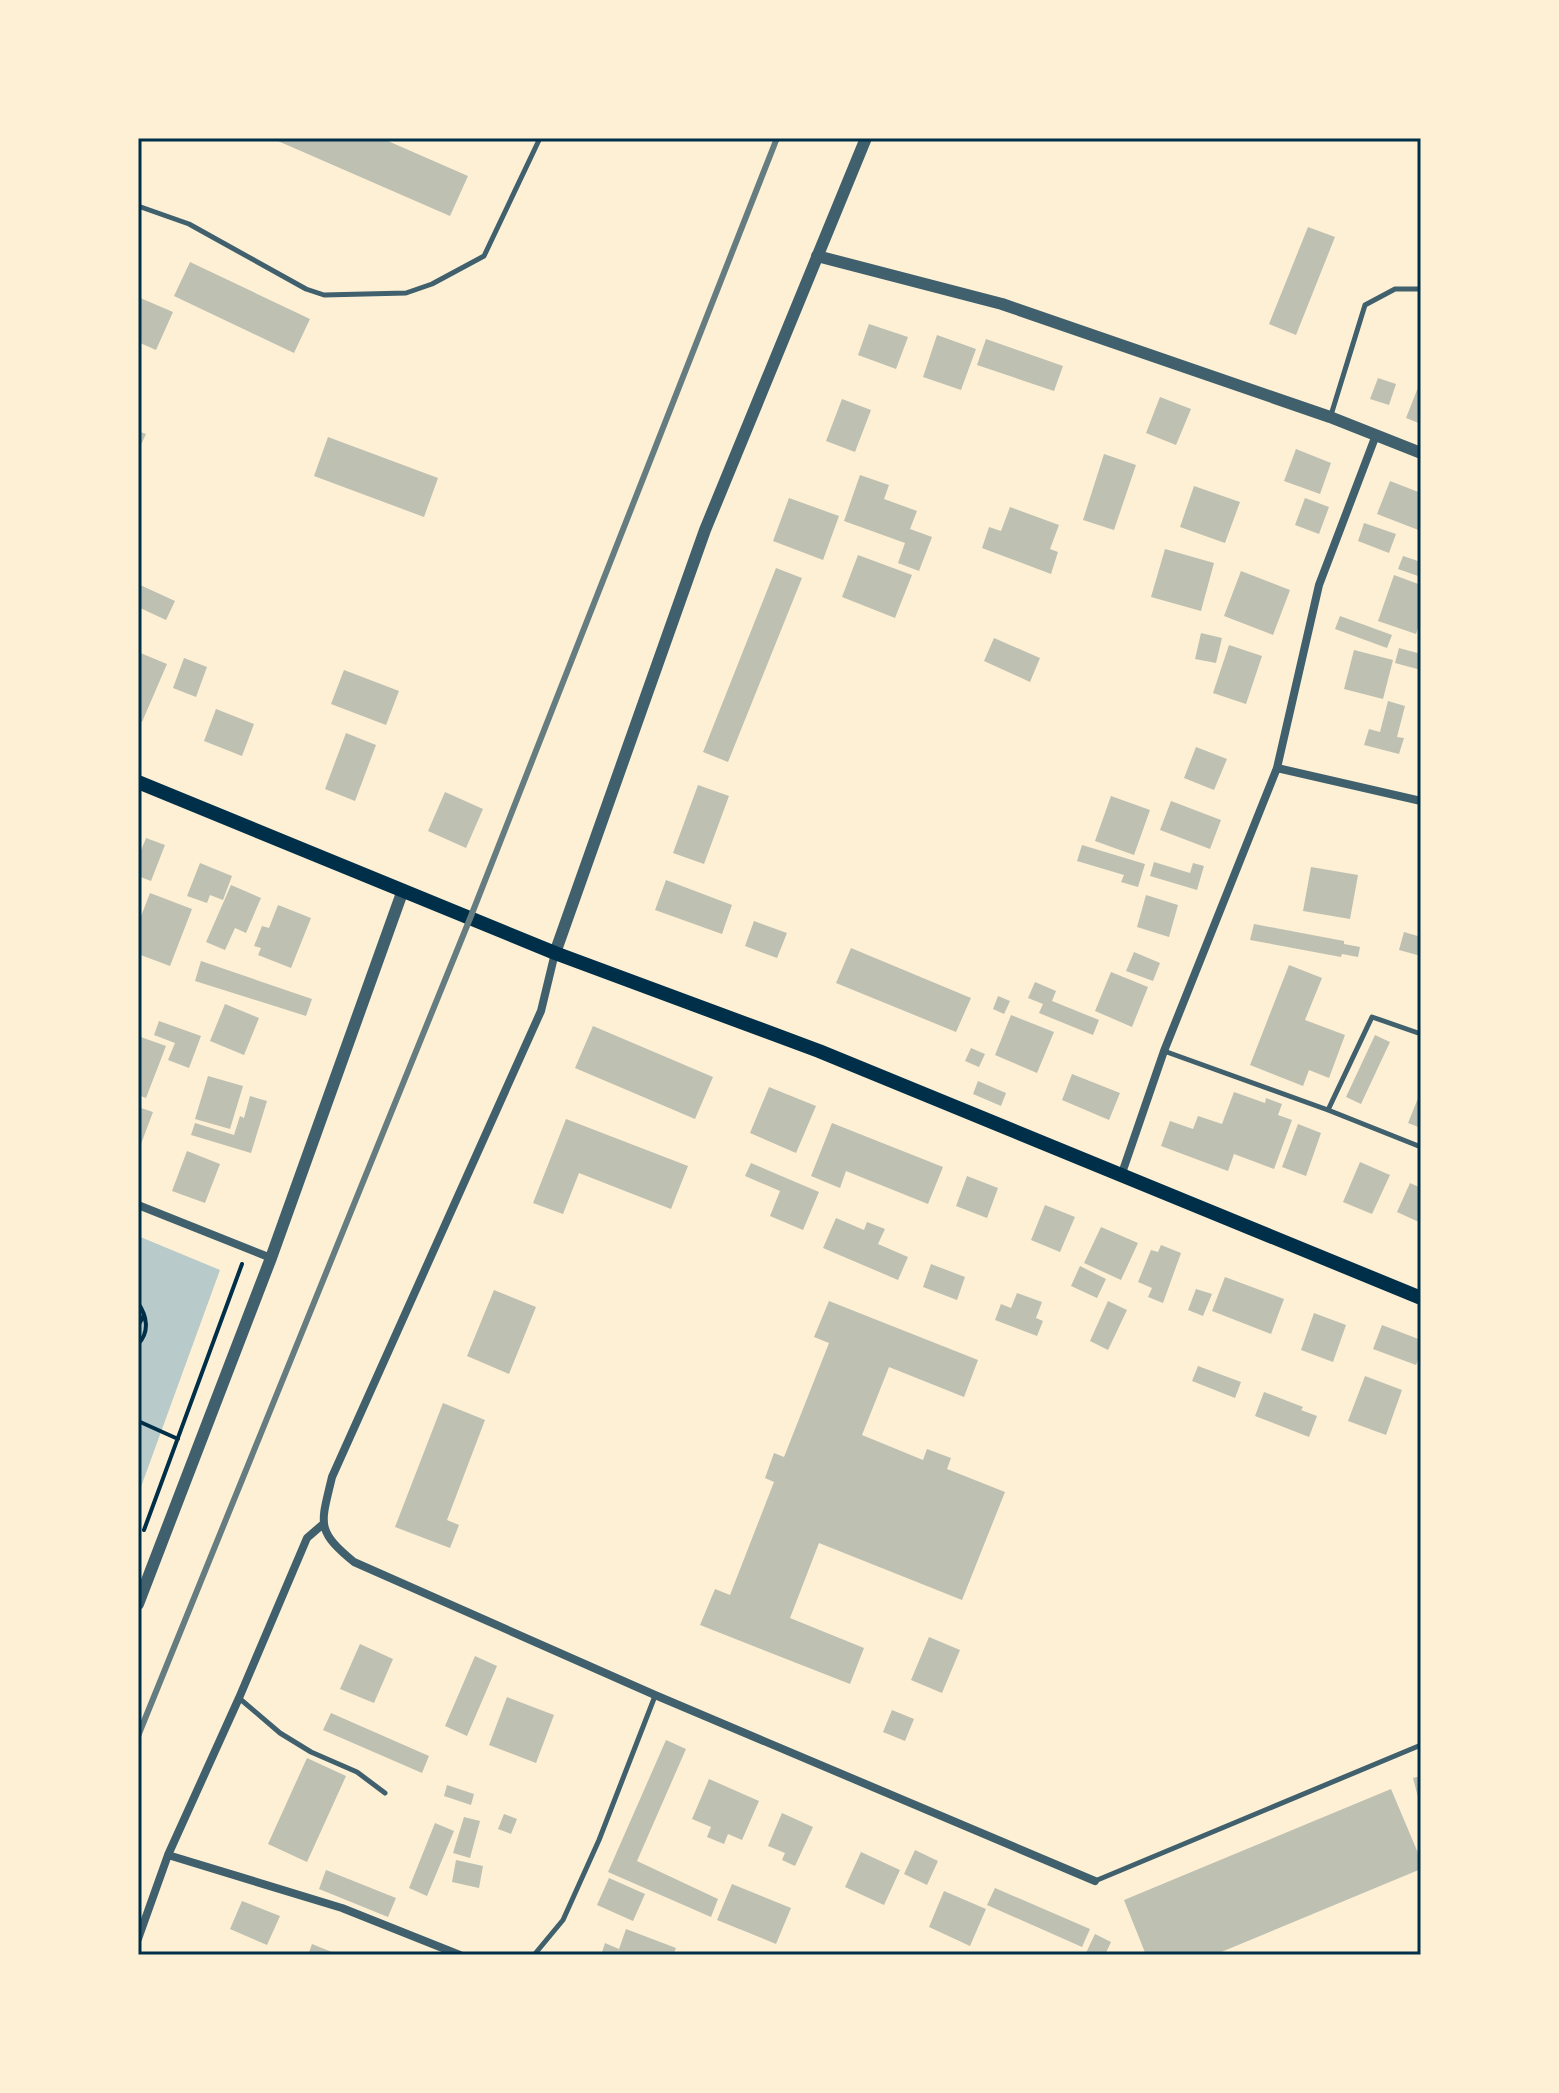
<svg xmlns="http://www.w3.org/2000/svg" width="1559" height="2093" font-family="Lato,sans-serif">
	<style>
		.green { fill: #b9caca }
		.building { fill: #bec0b2 }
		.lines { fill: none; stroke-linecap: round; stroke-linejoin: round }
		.path { stroke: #003049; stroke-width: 4 }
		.service { stroke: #3f606c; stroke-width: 5 }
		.minor { stroke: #3f606c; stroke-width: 8 }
		.tertiary { stroke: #3f606c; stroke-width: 12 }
		.secondary { stroke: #003049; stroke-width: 14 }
		.rail { stroke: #657d81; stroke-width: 6 }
		.neatline { fill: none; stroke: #003049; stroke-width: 3 }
	</style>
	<rect width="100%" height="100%" fill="#fdf0d5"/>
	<path class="green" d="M138,1236l82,34 -82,225z"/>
	<path class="building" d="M271,138h110l87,38 -18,40z
		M1308,227l27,10 -39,98 -27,-11z
		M190,262l120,57 -16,34 -120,-57z
		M138,297l35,15 -17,38 -18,-8z
		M869,324l39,13 -12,32 -38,-14z
		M937,335l39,14 -15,41 -38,-13z
		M986,339l77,27 -9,25 -77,-26z
		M1378,378l18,6 -7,21 -19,-6z
		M1421,380v44l-15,-6z
		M1160,397l31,12 -15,36 -30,-12z
		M842,399l29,11 -16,42 -29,-11z
		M138,431l8,3 -8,17z
		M328,437l110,41 -14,39 -110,-41z
		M1296,449l35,14 -11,31 -36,-13z
		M1104,454l32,11 -22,65 -31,-10z
		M860,475l29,10 -5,14 33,12 -7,18 22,8 -13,34 -21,-8 7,-20 -61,-22z
		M1390,481l31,12v38l-44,-17z
		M1194,486l46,16 -15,41 -45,-16z
		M789,498l50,18 -16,44 -50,-19z
		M1305,498l24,9 -10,27 -24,-9z
		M1010,507l49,18 -9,24 8,3 -7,22 -69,-26 7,-21 12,4z
		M1364,523l32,11 -7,19 -31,-12z
		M1165,549l49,14 -13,48 -50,-14z
		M858,555l54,20 -17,43 -53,-21z
		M1403,556l18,6v15l-23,-8z
		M776,568l26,10 -74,184 -25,-10z
		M1241,571l49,19 -17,45 -49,-19z
		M1394,575l27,10v34l-5,15 -38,-13z
		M138,584l37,17 -9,19 -28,-13z
		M1340,616l52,19 -5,13 -52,-19z
		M1201,633l21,5 -6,25 -21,-4z
		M994,638l46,20 -10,24 -46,-21z
		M1229,645l33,11 -16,48 -33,-11z
		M1399,648l22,6v16l-26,-7z
		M1354,650l39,10 -10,39 -39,-10z
		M138,652l29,12 -25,58 -4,-2z
		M184,658l23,9 -11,30 -23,-9z
		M344,670l55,21 -13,34 -55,-21z
		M1388,701l17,5 -8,31 7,1 -5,16 -35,-9 5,-16 11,3z
		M216,709l38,15 -12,32 -38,-15z
		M346,733l30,12 -21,56 -30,-12z
		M1196,747l31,12 -13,31 -30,-12z
		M698,785l31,11 -25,68 -31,-11z
		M445,792l38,17 -17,39 -38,-17z
		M1111,796l39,14 -16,45 -39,-14z
		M1171,801l50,19 -11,29 -50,-19z
		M146,838l19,7 -14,36 -13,-5v-18z
		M1082,845l63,19 -7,23 -17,-5 3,-7 -47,-14z
		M1154,862l36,11 3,-10 11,3 -7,24 -47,-14z
		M200,863l32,13 -9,24 -13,-5 -3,8 -20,-7z
		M1311,867l47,8 -8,44 -47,-8z
		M666,880l66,25 -10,29 -67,-24z
		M231,885l30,13 -15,35 -11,-5 -10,22 -19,-8z
		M150,893l42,16 -22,57 -32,-12v-30z
		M1146,895l32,10 -9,32 -32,-10z
		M278,905l33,13 -20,50 -33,-13 3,-7 -7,-2 8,-20 7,2z
		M754,921l33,12 -10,25 -32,-12z
		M1254,924l90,17v3l16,3 -2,10 -16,-3 -1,3 -91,-17z
		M1404,932l17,5v19l-22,-6z
		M851,948l120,50 -15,34 -120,-49z
		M1134,952l26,11 -7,18 -27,-10z
		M201,961l111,38 -6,17 -111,-35z
		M1289,965l33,13 -17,42 40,15 -16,43 -20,-8 -6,16 -53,-21z
		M1111,972l37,15 -16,40 -37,-16z
		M1035,982l21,9 -4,10 47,19 -6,15 -54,-22 4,-9 -15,-6z
		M998,996l12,5 -6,13 -11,-5z
		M225,1004l34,14 -15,37 -34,-14z
		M1011,1015l43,17 -17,41 -42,-18z
		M159,1021l42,15 -12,32 -21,-8 7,-17 -21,-8z
		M593,1026l120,51 -18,42 -120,-51z
		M1375,1035l15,7 -29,62 -15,-7z
		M138,1036l28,10 -20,52 -8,-3z
		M971,1048l14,6 -6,13 -14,-6z
		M1072,1074l48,19 -11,27 -47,-20z
		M208,1076l35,10 -13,43 -35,-10z
		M978,1081l28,12 -5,13 -28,-12z
		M769,1087l47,19 -20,47 -46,-20z
		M1421,1091v37l-13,-5z
		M1234,1092l31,11 1,-5 16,6 -4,11 14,5 -18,49 -40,-15 -6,17 -67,-25 9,-25 23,8 5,-13 24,8z
		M250,1096l17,5 -16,52 -60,-18 4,-12 39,12 6,-19 4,2z
		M138,1107l15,5 -15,40z
		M566,1119l122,47 -17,43 -92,-36 -16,41 -30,-11z
		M832,1123l111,44 -15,37 -82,-33 -6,17 -29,-12z
		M1298,1124l23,9 -15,43 -24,-9z
		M187,1151l33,13 -15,39 -33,-12z
		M1360,1162l30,13 -18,39 -29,-12z
		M751,1163l68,29 -16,38 -33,-14 10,-25 -35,-15z
		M967,1176l31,12 -11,30 -31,-12z
		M1410,1183l11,5v35l-24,-11z
		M1045,1205l30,12 -15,35 -29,-12z
		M836,1218l28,12 3,-8 18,7 -7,15 30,13 -10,23 -75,-32z
		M1101,1227l37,16 -17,37 -37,-17z
		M1161,1245l20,8 -18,50 -15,-6 4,-9 -14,-6 13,-32 7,2z
		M931,1264l34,13 -8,23 -34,-13z
		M1080,1266l26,13 -9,19 -26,-12z
		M1225,1277l59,22 -13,35 -59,-23z
		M1196,1289l16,5 -9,22 -15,-6z
		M494,1290l42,17 -27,67 -42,-18z
		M1017,1293l25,9 -6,16 7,3 -6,15 -42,-16 6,-16 10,4z
		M829,1301l149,59 -14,37 -75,-30 -27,68 61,25 4,-11 24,9 -4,11 58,23 -43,108 -143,-57 -29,75 74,30 -14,36 -150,-59 15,-36 15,6 44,-113 -9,-4 9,-25 10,4 45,-114 -15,-6z
		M1108,1301l19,9 -19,40 -18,-9z
		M1314,1313l32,12 -13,37 -32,-12z
		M1382,1325l39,15v13l-5,12 -43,-16z
		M1198,1366l43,16 -6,16 -43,-17z
		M1365,1376l37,14 -16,45 -38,-14z
		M1264,1392l39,15 -2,3 16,6 -8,21 -54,-21z
		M443,1403l42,17 -38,100 12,5 -9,23 -55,-21z
		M929,1637l31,13 -18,43 -31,-13z
		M360,1644l33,15 -19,44 -34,-14z
		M475,1656l22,10 -30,70 -22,-10z
		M507,1697l47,18 -18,48 -47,-18z
		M892,1710l22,9 -9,22 -22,-9z
		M331,1713l98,43 -7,17 -99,-43z
		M666,1740l20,9 -49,112 81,38 -7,18 -103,-45z
		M307,1758l39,18 -39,86 -39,-18z
		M1421,1776v29h-1l-7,-27z
		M709,1779l50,22 -17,39 -14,-6 -4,10 -17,-7 4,-10 -19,-8z
		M447,1785l27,9 -3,11 -27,-9z
		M1391,1789l30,71v9l-207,86h-68l-22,-55z
		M782,1813l31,14 -18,39 -13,-6 3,-7 -17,-7z
		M504,1814l13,5 -6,15 -13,-5z
		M464,1817l16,4 -10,37 -17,-5z
		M435,1823l19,8 -27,65 -18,-8z
		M915,1850l23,11 -11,24 -23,-11z
		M861,1852l39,18 -16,35 -39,-18z
		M456,1860l27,6 -4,22 -27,-6z
		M326,1870l70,28 -8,19 -69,-28z
		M609,1878l36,16 -12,27 -36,-16z
		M732,1884l59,24 -15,36 -59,-24z
		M995,1888l95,41 -8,18 -95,-42z
		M944,1891l42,18 -16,37 -41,-19z
		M242,1901l38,15 -13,29 -37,-16z
		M626,1929l50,19 -3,7h-72l4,-12 14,6z
		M1095,1934l16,8 -6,13h-20z
		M312,1944l27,11h-31z"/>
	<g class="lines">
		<path class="path" d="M138,1303c9,13 12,29 0,41
			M138,1326l6,-11
			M138,1421l40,18
			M144,1530l98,-266"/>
		<path class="service" d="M138,206l51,18 117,65 18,6 82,-2 26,-9 52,-28 56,-118
			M1331,415l34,-110 30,-16h26
			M1164,1051l164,59 93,37
			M1328,1110l44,-93 49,17
			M239,1698l41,35 31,19 46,20 28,21
			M1095,1881l326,-136
			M534,1955l29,-35 36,-80 56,-144"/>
		<path class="minor" d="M1277,768l144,33
			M555,953l-14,58 -209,466c-11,47 -17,53 22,85l301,133 440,186
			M1121,1176l43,-125 113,-283 42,-183 57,-150
			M138,1205l133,53
			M168,1855l174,53 118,47
			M138,1939l30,-84 71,-157 68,-160 15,-13"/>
		<path class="tertiary" d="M817,256l185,48 328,113 91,36
			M555,953l150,-423 161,-392
			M138,1604l133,-346 132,-368"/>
		<path class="secondary" d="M138,782l417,171 264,98 602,247"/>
		<path class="rail" d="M138,1736l333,-820 306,-778"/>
	</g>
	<rect width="1559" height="2093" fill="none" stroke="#fdf0d5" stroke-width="280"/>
	<rect x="140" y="140" width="1279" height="1813" class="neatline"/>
</svg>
